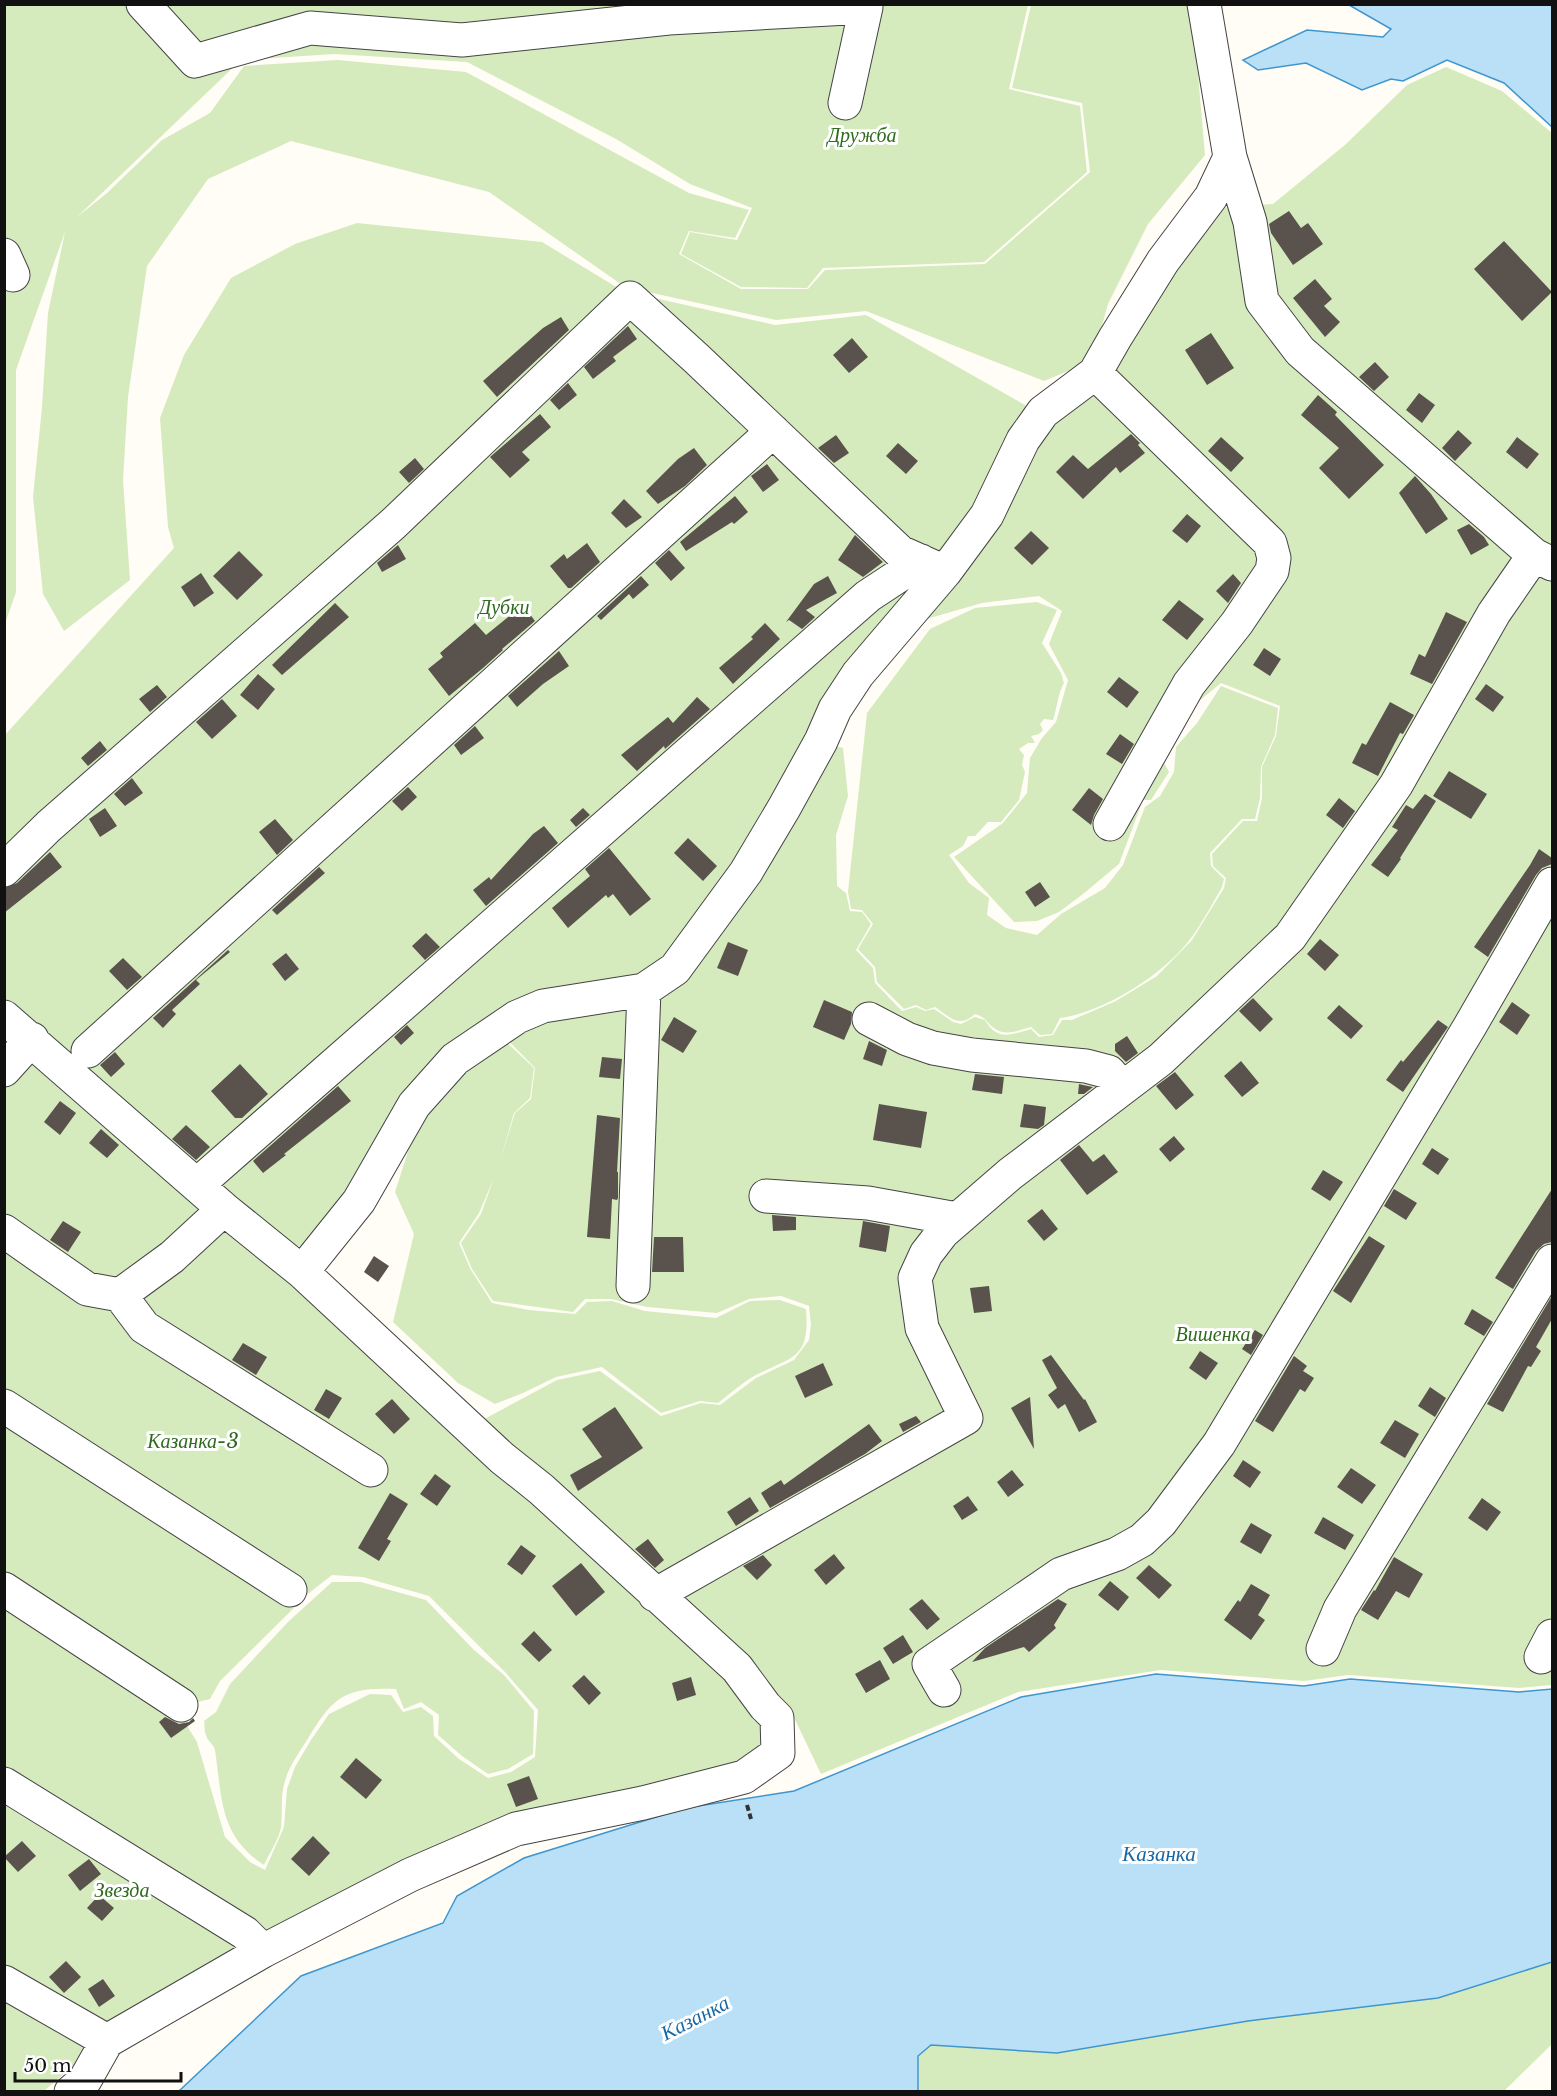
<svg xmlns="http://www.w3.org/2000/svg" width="1557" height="2096" font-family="'Libre Baskerville',serif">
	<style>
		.green { fill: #d5ebbd }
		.water { fill: #b9e0f7; stroke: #3f96cf; stroke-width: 1.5 }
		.building { fill: #5a524d }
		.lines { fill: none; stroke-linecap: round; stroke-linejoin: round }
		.minor-casing { stroke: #444; stroke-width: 35 }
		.path { stroke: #333; stroke-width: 4; stroke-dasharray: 6 3; stroke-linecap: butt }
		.minor { stroke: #fff; stroke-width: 33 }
		.labels { text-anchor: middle; stroke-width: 6; stroke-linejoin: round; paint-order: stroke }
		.park-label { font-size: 20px; font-style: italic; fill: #2f6b1f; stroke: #fff }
		.water-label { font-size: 21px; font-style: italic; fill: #1768a6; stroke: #fff }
	</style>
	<rect width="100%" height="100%" fill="#fffdf5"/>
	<path class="green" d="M5,5h1023l-19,84 71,17 7,66 -103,90 -161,6 -16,20 -66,-1 -60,-33 9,-22 47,8 15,-32 -62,-24 -74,-45 -149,-77 -133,-8 -93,6 -164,157 30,-24 55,-53 48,-27 34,-47 94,-6 128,12 223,121 60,17 -14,28 -46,-7 -10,23 62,35h67l17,-19 160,-6 105,-92 -8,-69 -70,-15 19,-83h161l13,150 -57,69 -40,80 -16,57 -48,20 -178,-70 -90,9 -151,-33 -136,-95 -198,-51 -83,38 -61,87 -19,131 -5,83 7,100 -66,51 -21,-37 -10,-97 9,-90 6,-94 17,-81 -49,138v222l-11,32z
		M1446,67l56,24 50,42v1552l-33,3 -171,-13 -44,6 -143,-11 -143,22 -197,82 -32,-67 -314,-283 82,-44 43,-9 61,45 40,-13 19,2 36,-27 38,-18 15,-20 2,-15 -2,-19 -28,-10 -32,3 -32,14 -70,-6 -36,-8h-26l-12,13 -80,-11 -21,-32 -11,-26 20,-29 13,-36 -15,35 -20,30 12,27 21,33 37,7 46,4 12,-12 25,-1 33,10 71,7 34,-17 30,-1 26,9c4,49 -12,47 -50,66 -13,7 -26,19 -38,28l-18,-2 -39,12 -59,-46 -46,10 -33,16 -28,11 -37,-21 -65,-61 21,-88 -19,-42 21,-66 57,-68 31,-18 30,28 -4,30 -16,15 -14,48 15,-48 16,-14 4,-31 -32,-33 46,-20 83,-10 195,-261 16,4 5,48 -12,39 1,51 9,7 4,18 12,1 9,12 -15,26 17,18 2,15 27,28 14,-4 9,4 9,-2 19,13 8,2 14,-7 10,3c12,21 26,15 46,9l8,8 14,-2 9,-15h10l44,-19 41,-25 35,-36 32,-52 2,-10 -13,-12 -1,-12 31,-33h14l5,-23v-31l14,-31 4,-30 -59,-23 -34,28 -26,46 8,15 -18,28h-8l-24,64 -36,30 -24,18 -22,9 -23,1 -60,-65 49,-34 24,-30 3,-35 12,-20 14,-16 12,-42 -19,-36 13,-33 -23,-15 -57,7 -59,17 125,-202 63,-49 107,-161 55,-4 73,-60 61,-59z
		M357,223l185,19 81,49 152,34 91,-10 166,94 -46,94 -313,460 -39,18 -111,23 -205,237 -34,9 -279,-240v-275l169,-187 -6,-21 -8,-109 24,-63 47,-77 64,-34z
		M1037,602l20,8 -15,33 19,30 3,10c-6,10 -7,25 -11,37l-9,-1 -4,5 3,6 -4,4 -8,2 4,7h-7l-9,6 5,6 -2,10 3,7 -6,28 -18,22h-13l-13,14h-7l-5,10 -14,9 20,28 20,15 -2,17 19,13 31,7 24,-21 44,-26 18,-23 22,-58 15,-11 14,-24 2,-25 21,-24 24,-37 57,22 -3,27 -14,32 -1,31 -5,21h-13l-32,34 1,13 13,13 -2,8c-10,17 -19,35 -31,51 -25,35 -88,75 -131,80l-8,16 -12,1 -9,-8c-12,3 -26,10 -37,1 -9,-6 -5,-9 -19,-14 -16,15 -25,3 -40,-7l-9,3 -10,-5 -12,4 -27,-27 -2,-15 -17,-18 15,-25 -11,-14 -11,-1 -3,-17 19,-179 63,-84 45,-21z
		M4,1024l91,74 662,610 11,32 -22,24 -147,40 -493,229 -101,-58v-380l169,110 23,37 28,95 25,25 15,8 19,-43 3,-38 8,-22 16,-27 18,-26 41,-20 21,1 12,17 18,-5 12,9 1,20 25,23 29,19 23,-6 24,-15 3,-47 -33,-38 -76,-76 -66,-19 -31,-2 -23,18 -89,88 -10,18 -12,3 -15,-3 -178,-117z
		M332,1582h29l65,18 48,50 30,25 30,36 -1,43 -25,15 -20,5 -26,-18 -24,-21 1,-20 -18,-13 -17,7 -8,-20c-52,-2 -63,8 -89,51 -8,13 -18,26 -22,41 -5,15 -2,31 -4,46 -2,12 -12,27 -17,38 -45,-29 -42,-68 -49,-115 -1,-6 -8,-9 -9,-15 -2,-4 -1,-10 -2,-14l12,-9 14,-28 59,-63z
		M1552,1962v82l-48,47 -586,1 -1,-4 1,-32 12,-11 127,8 191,-32 190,-23z
		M4,1986l87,64 -47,41h-39z"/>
	<path class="water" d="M1349,5h203v122l-48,-44 -57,-23 -44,21 -12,-2 -29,11 -56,-27 -48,7 -15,-10 64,-30 76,7 8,-8z
		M1156,1674l148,12 46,-7 169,13 33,-3v273l-114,36 -190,23 -191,32 -126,-8 -13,11v35l-740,1 123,-116 142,-53 14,-27 67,-38 161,-50 109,-17 227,-94z"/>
	<path class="building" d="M1289,211l12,17 7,-5 15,21 -30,21 -22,-32 -2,-9z
		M1504,241l48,51 -30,29 -48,-52z
		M1315,279l17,20 -8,7 16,16 -15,15 -32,-39z
		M561,317l8,13 -72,67 -14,-16 60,-53z
		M628,326l9,13 -24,18 3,4 -23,18 -9,-12z
		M1211,333l23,35 -27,17 -22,-35z
		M852,338l16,19 -19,16 -16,-18z
		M1375,362l14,15 -15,14 -15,-14z
		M568,383l9,12 -18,15 -9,-10z
		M1419,393l16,12 -13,18 -16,-13z
		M1318,395l19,17 -2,3 49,50 -35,34 -30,-31 20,-20 -38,-33z
		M540,414l11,13 -29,25 8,8 -20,18 -20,-21z
		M1458,430l14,13 -17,18 -13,-13z
		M1131,434l9,9 -2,2 7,8 -25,20 -4,-6 -33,32 -27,-27 17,-17 15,14z
		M836,435l13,18 -15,10 -16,-15z
		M1221,437l23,21 -13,14 -23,-21z
		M1517,437l22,17 -12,15 -21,-17z
		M898,443l20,18 -12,13 -20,-18z
		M694,448l13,17 -22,21 -27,18 -12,-13 32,-32z
		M415,458l9,11 -15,14 -10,-11z
		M767,464l12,16 -16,12 -12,-16z
		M1415,476l16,18 17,25 -22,15 -27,-41z
		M735,496l13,16 -14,12 -2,-2 -46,29 -6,-9z
		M624,499l18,18 -16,11 -15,-15z
		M1187,514l14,12 -14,17 -15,-12z
		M1469,524l15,13 5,8 -18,10 -14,-25z
		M1031,531l18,17 -17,17 -18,-17z
		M855,535l28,27 -20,15 -25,-17z
		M587,543l13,19 -29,26h-3l-18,-22 14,-12 3,5z
		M398,545l8,14 -24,13 -5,-9z
		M669,550l16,18 -14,13 -16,-18z
		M239,551l24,24 -26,25 -24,-24z
		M201,573l13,20 -20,14 -13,-20z
		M1233,574l8,9 -13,20 -12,-12z
		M641,576l8,9 -16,14 -4,-5 -28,26 -4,-4z
		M828,576l9,17 -31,17 9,7 -2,2 -11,10 -13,-9 -3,2 28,-38z
		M1179,600l25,19 -17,21 -25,-20z
		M335,603l14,14 -67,58 -10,-10z
		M523,605l12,16 -33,28 1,1 -20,18 -34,28 -21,-27 15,-12 -3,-4 35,-30 11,12z
		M1446,612l21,10 -35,62 -22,-10 9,-20 6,3z
		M765,623l15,16 -47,45 -14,-16 34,-29 -2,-2z
		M1264,648l17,11 -11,17 -17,-11z
		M559,651l10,15 -26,18 -26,23 -9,-11z
		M258,674l17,15 -17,21 -18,-15z
		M1119,677l20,15 -12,16 -20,-16z
		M1486,684l18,13 -11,15 -18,-13z
		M157,685l10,12 -17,15 -11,-13z
		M697,697l13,12 -45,40 -1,-3 -27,25 -16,-16 47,-38 5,6z
		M222,699l15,17 -25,23 -16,-17z
		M1390,702l24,13 -11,19 -3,-1 -22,43 -26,-13 10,-20 4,2z
		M475,726l9,12 -23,17 -7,-10z
		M1120,734l14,10 -12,20 -16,-10z
		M100,741l7,9 -19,16 -7,-8z
		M1449,771l38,23 -16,25 -38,-23z
		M132,778l11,15 -18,13 -11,-12z
		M408,787l9,10 -15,14 -10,-10z
		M1089,788l14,11 -9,16 -3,10 -19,-15z
		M1425,794l11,7 -36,57 1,1 -13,18 -17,-12 27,-35 -6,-3 14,-22 7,4z
		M1339,798l16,13 -12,17 -17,-13z
		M105,808l12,18 -17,11 -11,-18z
		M583,808l7,7 -14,12 -6,-7z
		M275,819l18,21 -16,15 -18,-23z
		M544,826l14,17 -72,63 -13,-16 16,-13 2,3 42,-46z
		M688,838l29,28 -14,15 -29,-28z
		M609,848l42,51 -21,17 -17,-22 -5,4 -2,-3 -38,33 -16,-20 38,-32 -5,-7z
		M1539,849l13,9v6l-10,4 -6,7 -48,82 -14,-10 56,-82z
		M50,852l12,15 -58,46v-25l13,-5z
		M319,867l6,6 -48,42 -5,-5z
		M1040,882l10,15 -15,10 -10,-15z
		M426,933l14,14 -15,13 -13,-14z
		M1320,939l19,16 -14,16 -18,-17z
		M728,942l20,8 -10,26 -21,-8z
		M228,950l2,2 -34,28 4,4 -28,26 4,4 -13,14 -10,-10z
		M286,953l13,16 -14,12 -13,-17z
		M123,958l19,19 -15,13 -18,-19z
		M1253,998l20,21 -13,13 -21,-21z
		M824,1000l28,12 -1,12 -7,16 -31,-13z
		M1512,1002l18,13 -13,20 -18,-13z
		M1339,1005l24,21 -12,13 -24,-21z
		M674,1017l23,14 -14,22 -22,-13z
		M1438,1020l10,7 -45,65 -17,-12 15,-20 2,2z
		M407,1025l7,8 -13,12 -7,-8z
		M1127,1036l11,17 -12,9 -11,-11v-7z
		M869,1041l18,9 -5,16 -19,-7z
		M115,1052l10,12 -14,13 -11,-12z
		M602,1057l20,2 -2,20 -21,-2z
		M1241,1061l18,22 -17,14 -18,-21z
		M240,1064l28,30 -26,24h-7l-24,-27z
		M1175,1072l19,23 -18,15 -20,-24z
		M975,1074l29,3 -2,17 -30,-4z
		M1079,1084l4,1 10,2 -9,7h-6z
		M338,1086l13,15 -67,53 2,1 -23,18 -10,-12z
		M60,1101l16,12 -16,22 -16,-13z
		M879,1104l48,8 -6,36 -48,-8z
		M1024,1104l22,3 -2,18 -6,4 -18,-2z
		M597,1115l23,3 -3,54h1v26l-1,2 -5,-1 -2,40 -23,-2z
		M186,1125l24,22 -14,13 -24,-21z
		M101,1129l18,16 -12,13 -18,-15z
		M1174,1136l11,13 -15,13 -11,-13z
		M1079,1145l14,17 11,-8 14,18 -31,23 -27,-35z
		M1432,1148l17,11 -11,16 -16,-11z
		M1323,1170l20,12 -13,19 -19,-12z
		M1394,1189l23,14 -11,17 -22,-14z
		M1552,1189v53l-8,2 -8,7 -23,38 -18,-11z
		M1042,1209l16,20 -14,12 -17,-20z
		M772,1215l24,2v13l-23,1z
		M63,1221l18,11 -13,20 -18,-12z
		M863,1221l27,5 -4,26 -27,-5z
		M1369,1236l16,10 -34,57 -18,-12z
		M654,1237h29l1,35h-32z
		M374,1256l15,10 -11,16 -14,-10z
		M989,1286l3,25 -18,2 -4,-25z
		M1552,1296v23l-16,28 5,4 -10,16 -3,-1 -25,46 -16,-8z
		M1472,1309l21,13 -9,14 -20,-12z
		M1255,1330l8,5 -12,20 -9,-6z
		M243,1343l24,14 -11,18 -24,-15z
		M1200,1351l18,12 -12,17 -17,-12z
		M1051,1355l33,45 1,-1 12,23 -18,10 -14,-28 -7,5 -10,-14 9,-7 -15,-28z
		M1294,1356l13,10 -4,5 11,7 -9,14 -5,-3 -27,43 -18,-11z
		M823,1363l10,22 -28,13 -10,-22z
		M1430,1387l16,11 -11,19 -17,-11z
		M326,1389l16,9 -13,21 -15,-9z
		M1030,1397l4,52 -23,-41z
		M392,1399l18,20 -16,15 -19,-20z
		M615,1407l28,41 -65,43 -8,-16 32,-18 -20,-28z
		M916,1416l5,6 -18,10 -4,-8z
		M1395,1420l24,14 -14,24 -25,-15z
		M869,1424l13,17 -17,13 -95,54 -9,-15 20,-13 3,5z
		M1243,1460l18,12 -11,16 -17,-12z
		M1351,1468l25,17 -14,19 -25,-17z
		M1012,1470l12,15 -16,12 -11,-15z
		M435,1474l16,12 -14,20 -17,-12z
		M390,1493l18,11 -21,35 4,2 -12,20 -21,-13z
		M968,1496l10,14 -16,10 -9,-14z
		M750,1497l9,14 -23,15 -9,-14z
		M1482,1498l19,14 -14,19 -19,-13z
		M1323,1517l31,18 -9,15 -31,-17z
		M1251,1523l21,12 -11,19 -21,-12z
		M648,1539l16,21 -9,8 -20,-19z
		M521,1545l15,11 -14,19 -15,-11z
		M834,1554l11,14 -19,17 -12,-15z
		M763,1555l9,10 -15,15 -14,-14z
		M1394,1557l29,17 -14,24 -13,-7 -18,29 -17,-10 13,-20 1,1z
		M581,1563l24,29 -29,24 -24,-30z
		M1149,1565l23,20 -13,14 -23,-21z
		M1110,1581l19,16 -11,14 -20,-16z
		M1251,1584l19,11 -12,20 7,5 -14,20 -27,-20 14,-20 2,2z
		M922,1599l18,20 -13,11 -18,-21z
		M1058,1599l9,5 -13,21 2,3 -27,24 -5,-5 -52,15 13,-14z
		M534,1631l18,19 -13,12 -18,-18z
		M903,1635l10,17 -20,12 -10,-16z
		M880,1660l10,19 -24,14 -11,-19z
		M584,1675l17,18 -12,12 -17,-19z
		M691,1677l5,18 -19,6 -5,-18z
		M165,1717l14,7 10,-2 4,-4 2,3 -24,17 -12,-16z
		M356,1758l26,22 -16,19 -26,-22z
		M529,1776l9,23 -22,8 -9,-23z
		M313,1836l17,17 -21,23 -18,-17z
		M22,1841l14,15 -18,16 -14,-15z
		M89,1859l12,15 -21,17 -12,-16z
		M99,1895l15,13 -12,13 -15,-13z
		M66,1961l15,16 -17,16 -15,-16z
		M103,1979l12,17 -16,11 -11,-18z"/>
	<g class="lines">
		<defs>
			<path id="minor" d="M143,4l52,57 115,-33 152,12 207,-22 197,-11 -21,96
				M1204,4l26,153 20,65 12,79 38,50 234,204 18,9
				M4,255l9,20
				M1095,373l175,170 4,15 -2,13 -35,52 -48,61 -79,140
				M4,870l45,-44 344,-302 237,-226 67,61 203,193 45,20
				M4,1017l220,192 78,63 200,186 39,31 196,179 28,38 12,12 1,35 -34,24 -101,26 -127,26 -106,46 -147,76 -156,90 -22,39 -14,12
				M869,1019l38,20 26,9 39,7 114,11 23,6 14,16
				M88,1051l685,-620
				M4,1070l28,-31
				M198,1184l670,-588 53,-35
				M766,1196l102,7 89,16
				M4,1231l83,58 33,6 24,32 227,143
				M302,1272l57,-71 55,-96 41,-46 62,-42 26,-11 101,-16 31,-21 71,-97 38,-64 37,-67 14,-32 23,-35 87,-102 42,-57 36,-75 20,-28 52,-39 20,-35 48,-77 48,-64 19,-40
				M633,1286l11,-296
				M120,1295l52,-38 52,-48
				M4,1406l286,184
				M4,1589l177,116
				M655,1595l311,-177 -44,-90 -7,-50 11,-24 17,-22 67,-58 151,-115 129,-122 106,-152 98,-172 40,-58
				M1323,1649l17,-40 212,-348
				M1541,1657l11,-21
				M944,1690l-15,-26 132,-90 56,-20 25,-14 19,-18 58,-78 251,-418 82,-142
				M4,1784l241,149 18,18
				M4,1982l103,59"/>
		</defs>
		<use href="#minor" class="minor-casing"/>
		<path class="path" d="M747,1805l4,14"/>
		<use href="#minor" class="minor"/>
	</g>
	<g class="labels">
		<g class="park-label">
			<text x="862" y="142">Дружба</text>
			<text x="504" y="614">Дубки</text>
			<text x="1213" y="1341">Вишенка</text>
			<text x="193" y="1448">Казанка-3</text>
			<text x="122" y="1897">Звезда</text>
		</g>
		<g class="water-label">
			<text x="1159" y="1861">Казанка</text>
			<text transform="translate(695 2018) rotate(-27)" y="7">Казанка</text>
		</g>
	</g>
	<rect width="1557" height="2096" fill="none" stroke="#111111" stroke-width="12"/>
	<path d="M15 2072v9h166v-9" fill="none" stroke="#111111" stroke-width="3"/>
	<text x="24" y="2072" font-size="18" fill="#111111" stroke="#ffffff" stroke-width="4.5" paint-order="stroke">50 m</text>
</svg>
